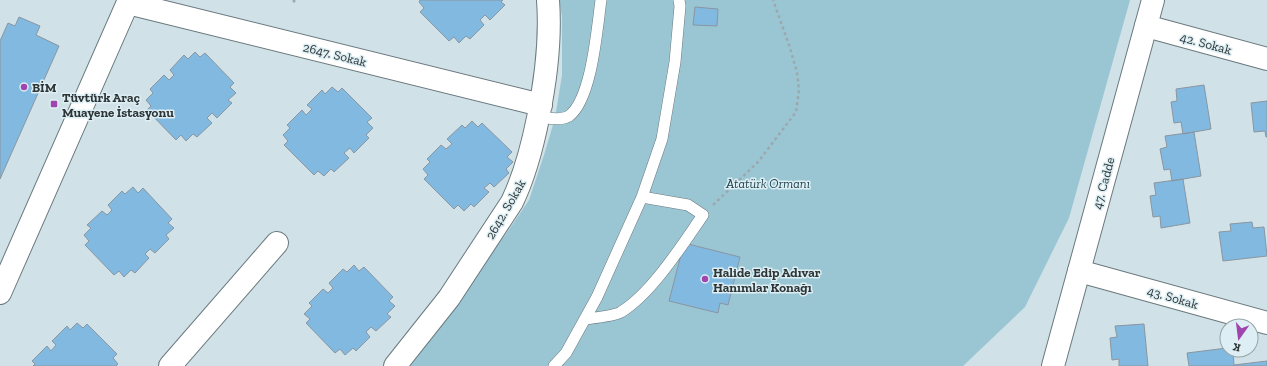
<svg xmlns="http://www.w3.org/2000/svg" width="1267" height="366" font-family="'Zilla Slab',serif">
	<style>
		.green { fill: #9ac6d4 }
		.building { fill: #81b9e1; stroke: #8a96a0 }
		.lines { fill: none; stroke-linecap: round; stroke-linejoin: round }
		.service-casing { stroke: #6a797e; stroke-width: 12 }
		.minor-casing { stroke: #6a797e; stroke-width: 24 }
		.tertiary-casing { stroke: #6a797e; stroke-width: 24 }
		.path { stroke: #9ba9ae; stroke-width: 2.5; stroke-dasharray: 3 3; stroke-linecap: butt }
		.service { stroke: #fff; stroke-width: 11 }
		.minor { stroke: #fff; stroke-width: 22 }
		.tertiary { stroke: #fff; stroke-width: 22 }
		.poi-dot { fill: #a045b0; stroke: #ddeff4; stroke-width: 1.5 }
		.labels { text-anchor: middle; stroke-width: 3; stroke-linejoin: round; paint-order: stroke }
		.street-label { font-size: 13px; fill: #2e3537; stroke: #ddeff4 }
		.poi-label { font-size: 13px; font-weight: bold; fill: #2e3537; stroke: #ddeff4; text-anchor: start }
		.park-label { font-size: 13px; font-style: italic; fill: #1f424d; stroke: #ddeff4 }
	</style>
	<rect width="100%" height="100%" fill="#d0e1e7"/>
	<path class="green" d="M559,0h571l-61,218 -44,89 -62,59h-557l100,-132 23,-34 15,-45 11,-37 7,-43v-59z"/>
	<path class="building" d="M420,0h83l-2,2 4,3 -15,15 -5,-5 -5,5 4,5 -14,14 -4,-3 -7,7 -5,-6 -5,4 -29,-29 4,-4 -5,-6z
		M695,7l23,2 -1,17 -24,-1z
		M19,17l21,9 -4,9 23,11 -59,133v-138l8,-18 7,3z
		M195,52l5,5 5,-4 29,30 -4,4 6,6 -8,7 4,3 -15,15 -5,-5 -5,5 5,5 -15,14 -4,-3 -7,7 -5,-6 -5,5 -29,-30 4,-4 -5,-6 7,-7 -3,-4 14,-14 5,5 5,-5 -4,-5 14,-15 4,4z
		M1204,85l7,44 -28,5 -2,-12 -7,1 -3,-21 6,-1 -1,-12z
		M332,87l6,5 4,-4 30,30 -5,4 6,6 -7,7 3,3 -15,15 -4,-5 -6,5 5,5 -15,14 -3,-3 -7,7 -6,-5 -4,4 -30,-30 4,-4 -5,-6 7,-7 -3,-3 15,-15 4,5 6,-6 -5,-4 15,-15 3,4z
		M1267,101v36h-1l-1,-6 -11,1 -3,-29z
		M472,121l6,6 4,-4 30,29 -5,5 6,5 -7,7 3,4 -15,14 -4,-4 -6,5 5,4 -15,15 -3,-3 -7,7 -6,-6 -4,4 -30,-30 4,-4 -5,-6 7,-7 -3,-3 14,-14 5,4 6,-5 -5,-5 15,-14 3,3z
		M1194,132l7,44 -29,5 -2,-12 -6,1 -4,-21 7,-2 -2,-11z
		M1183,179l7,44 -29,5 -1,-12 -7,1 -3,-21 6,-1 -2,-12z
		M133,187l5,6 5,-5 29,31 -4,4 6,5 -8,7 3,4 -14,14 -5,-4 -5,5 4,4 -14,15 -4,-3 -7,7 -5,-6 -5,4 -29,-30 4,-4 -5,-6 7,-7 -4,-3 15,-14 5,4 5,-5 -4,-5 14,-14 3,3z
		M1252,222l1,6 11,-1 3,29 -44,5 -4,-29 12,-1 -1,-7z
		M684,243l56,14 -12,48 -8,-2 -2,10 -49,-12z
		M354,265l5,6 5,-4 29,30 -4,4 6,5 -8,8 4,3 -15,14 -5,-4 -5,5 4,5 -14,14 -3,-3 -8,7 -5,-6 -5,4 -29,-30 4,-4 -6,-5 8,-8 -3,-3 14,-14 5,4 5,-5 -4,-5 14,-14 4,3z
		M77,323l6,5 4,-4 30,30 -4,4 5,6 -2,2h-83l2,-2 -3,-3 15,-15 4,5 5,-6 -4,-4 15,-15 3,4z
		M1144,324l4,42h-29v-7l-7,1 -2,-22 7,-1 -2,-11z
		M1227,348v2h6l1,16h-45l-2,-13z
		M1267,361v5h-33v-1z"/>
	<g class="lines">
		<defs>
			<path id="service" d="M539,117c8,1 22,4 30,-1 23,-17 28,-88 32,-116
				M585,319c8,-1 30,-3 36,-7 31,-19 61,-67 82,-97l-15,-10 -46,-8
				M554,366l12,-13 31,-56 45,-100 20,-58 13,-77 5,-56 -1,-6"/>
			<path id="minor" d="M128,3l413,102
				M1146,26l121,33
				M1079,271l188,52
				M170,366l107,-123
				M395,366l54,-68 63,-96c13,-27 20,-54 26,-84 8,-39 13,-78 10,-118"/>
			<path id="tertiary" d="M0,293l129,-293
				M1053,366l100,-366"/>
		</defs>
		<use href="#service" class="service-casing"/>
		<use href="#minor" class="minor-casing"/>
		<use href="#tertiary" class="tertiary-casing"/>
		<path class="path" d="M293,0l2,2
			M713,205l45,-43 38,-50 3,-22 -2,-18 -8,-27 -16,-45"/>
		<use href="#service" class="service"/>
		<use href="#minor" class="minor"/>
		<use href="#tertiary" class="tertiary"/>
	</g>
	<g class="poi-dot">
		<circle cx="24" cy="87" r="4"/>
		<rect x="50" y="100" width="8" height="8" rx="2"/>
		<circle cx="705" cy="279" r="4"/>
	</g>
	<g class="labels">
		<g class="street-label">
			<text transform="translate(1206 43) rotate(15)" y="5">42. Sokak</text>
			<text transform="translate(335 54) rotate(14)" y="5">2647. Sokak</text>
			<text transform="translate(1103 183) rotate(-75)" y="5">47. Cadde</text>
			<text transform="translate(505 209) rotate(-60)" y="5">2642. Sokak</text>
			<text transform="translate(1173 297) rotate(16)" y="5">43. Sokak</text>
		</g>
		<g class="poi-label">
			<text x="32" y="92">BİM</text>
			<text x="62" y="102">Tüvtürk Araç<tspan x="62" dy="15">Muayene İstasyonu</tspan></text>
			<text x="713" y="277">Halide Edip Adıvar<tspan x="713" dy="15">Hanımlar Konağı</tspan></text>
		</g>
		<g class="park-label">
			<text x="768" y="188">Atatürk Ormanı</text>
		</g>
	</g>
	<g transform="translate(1239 338) rotate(194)"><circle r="19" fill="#ddeff4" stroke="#97a5a8"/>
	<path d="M0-3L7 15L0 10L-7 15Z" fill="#a045b0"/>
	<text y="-6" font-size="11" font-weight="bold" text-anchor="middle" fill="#2e3537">K</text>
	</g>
</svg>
